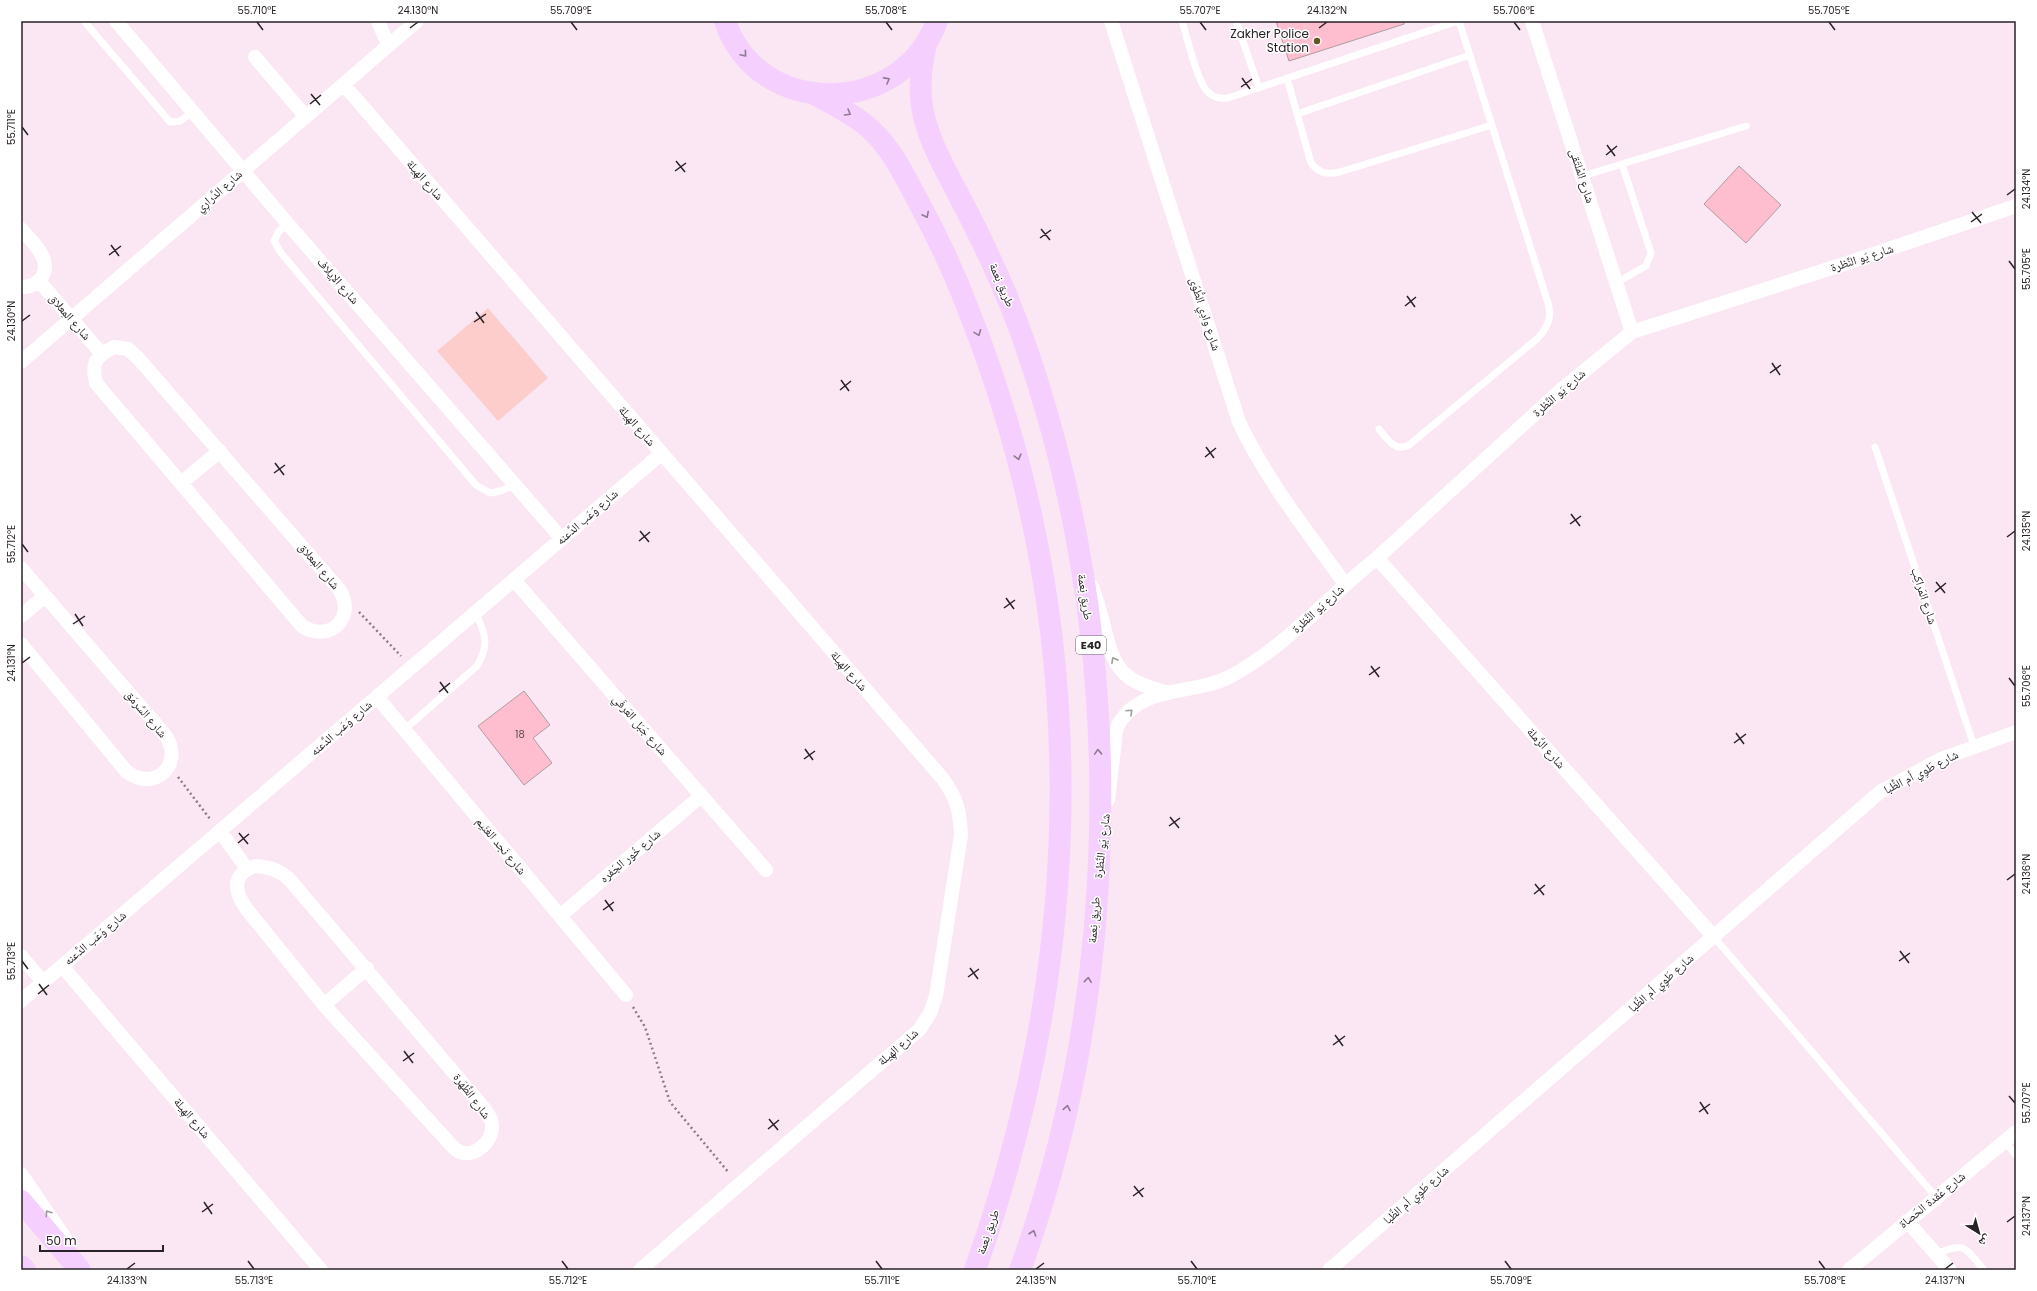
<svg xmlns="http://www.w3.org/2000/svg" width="2037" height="1291" font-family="Poppins,'Noto Naskh Arabic',sans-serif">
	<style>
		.green { fill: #fccdca }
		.building { fill: #febecf; stroke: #b09ba0 }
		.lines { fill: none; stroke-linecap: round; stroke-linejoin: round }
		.path { stroke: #887c84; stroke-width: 2.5; stroke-dasharray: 2 3; stroke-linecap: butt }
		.lane { stroke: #fff; stroke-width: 7 }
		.street { stroke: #fff; stroke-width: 14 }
		.primary { stroke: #f5d0fe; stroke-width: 22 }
		.oneway { stroke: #8f7992 }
		.oneway2 { stroke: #9f9c9e }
		.ticks { fill: none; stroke: #292227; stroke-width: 1.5 }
		.poi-dot { fill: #685322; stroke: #fff; stroke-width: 1.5 }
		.labels { text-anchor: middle; stroke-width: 3; stroke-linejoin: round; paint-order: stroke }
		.number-label { font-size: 10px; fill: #5e4951 }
		.shield { fill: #fff; stroke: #696468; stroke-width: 1 }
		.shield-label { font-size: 11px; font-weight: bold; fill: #292227 }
		.poi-label { font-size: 12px; fill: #292227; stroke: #fff; text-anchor: end }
		.street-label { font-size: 12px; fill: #292227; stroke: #fff }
		.neatline { fill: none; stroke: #292227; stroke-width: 1.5 }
		.ticks-label { font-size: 10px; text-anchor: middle; fill: #292227 }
	</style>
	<rect width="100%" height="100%" fill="#fae7f3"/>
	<path class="green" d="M488,308l60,70 -50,43 -61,-70z"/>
	<path class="building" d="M1276,21h128v3l-115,37z
		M1739,166l42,39 -35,38 -42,-39z
		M524,691l26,34 -17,13 19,25 -28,22 -46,-59z"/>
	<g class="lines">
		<path class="path" d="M359,612l42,44
			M178,777l32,42
			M633,1007l12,20 25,75 59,71"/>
		<path class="lane" d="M84,21l86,101 10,-1 14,-10
			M1182,21c5,16 15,61 26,71 6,6 13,7 20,6l230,-77
			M1236,21l23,67
			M1287,78l24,85c8,10 16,12 29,9l152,-47
			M1297,114l173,-59
			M1583,176l163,-50
			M288,224l-9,7 -5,10 7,12 195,232 14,8 10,-2 15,-6
			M1616,283l30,-17 5,-13 -29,-89
			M1379,429c8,10 17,24 30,16l129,-107c10,-11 14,-21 10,-35l-89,-282
			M1875,447l99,299
			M404,730l73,-64c13,-22 8,-32 -1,-53
			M1714,937l222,260
			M2004,1141l12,14
			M1937,1254c29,-13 28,-6 47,16"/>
		<path class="street" d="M116,21l172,203 274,315
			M378,21l10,24
			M1111,21l128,401c28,59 68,109 106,162
			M1532,21l100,311
			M255,57l51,60
			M344,85l599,694c14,20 17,32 18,56l-25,161 -6,17 -10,16 -280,241
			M21,229c10,12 32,30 21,48 -5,8 -12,10 -21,10
			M39,281l62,72
			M114,347l14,2 10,9 201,231c18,28 -9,55 -37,37l-206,-243c-5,-20 0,-27 18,-36z
			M21,362l396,-341
			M181,483l39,-32
			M1377,558l337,379
			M21,568l145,168c18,29 -11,56 -39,36l-106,-128
			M514,580l252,290
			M1092,586c5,15 10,30 13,45 11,44 21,50 64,62
			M21,616l24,-20
			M377,697l249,298
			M1108,800c2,-17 4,-34 6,-51 1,-6 1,-15 3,-21 2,-6 8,-13 12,-17 27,-25 71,-18 102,-35 53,-28 99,-81 146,-118l185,-169 70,-57 212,-68 172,-58
			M220,831l27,38
			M255,866c15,1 24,4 35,14l193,227c4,6 9,11 9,19 1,15 -17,32 -32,26 -3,-1 -6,-4 -8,-6l-128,-141 -75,-93c-14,-17 -20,-37 6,-46z
			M560,916l141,-120
			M21,956l22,26
			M62,966l259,304
			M21,1001l640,-547
			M324,1005l43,-37
			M21,1174l44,64
			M1907,1221l43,49
			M1329,1270l551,-478 61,-33 75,-27
			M1849,1270l167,-138"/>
		<path class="primary" d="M725,21c33,99 177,96 212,0
			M927,41c-17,63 1,96 30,151 15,28 29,57 42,86 19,43 34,87 47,132 80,275 72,591 -26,860
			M814,94c18,10 38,19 54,33 23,20 35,46 49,72 20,37 38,75 53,115 123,313 117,640 5,956
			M21,1201l59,69
			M21,1266l4,4"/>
	</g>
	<defs><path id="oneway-chevron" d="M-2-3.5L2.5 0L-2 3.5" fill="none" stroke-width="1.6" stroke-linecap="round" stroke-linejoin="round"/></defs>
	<g class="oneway">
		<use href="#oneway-chevron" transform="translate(744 54) rotate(50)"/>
		<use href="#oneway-chevron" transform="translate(887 80) rotate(-29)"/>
		<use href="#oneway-chevron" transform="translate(848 113) rotate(30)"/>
		<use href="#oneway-chevron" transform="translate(926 215) rotate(63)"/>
		<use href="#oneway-chevron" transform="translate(978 333) rotate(69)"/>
		<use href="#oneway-chevron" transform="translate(1018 457) rotate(75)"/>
		<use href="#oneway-chevron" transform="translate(1098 752) rotate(-92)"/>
		<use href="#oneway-chevron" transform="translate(1088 980) rotate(-84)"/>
		<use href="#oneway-chevron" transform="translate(1067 1108) rotate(-79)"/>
		<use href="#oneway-chevron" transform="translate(1033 1233) rotate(-71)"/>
	</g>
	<g class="oneway2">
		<use href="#oneway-chevron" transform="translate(1114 660) rotate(-119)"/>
		<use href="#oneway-chevron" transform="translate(1130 712) rotate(-43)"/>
		<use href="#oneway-chevron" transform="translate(48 1213) rotate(-124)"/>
	</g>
	<path class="ticks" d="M257,22l6,8M571,22l6,8M886,22l6,8M1200,22l6,8M1514,22l6,8M1829,22l6,8M410,28l8,-6M1319,28l8,-6M1242,78l8,11M1241,87l11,-8M311,94l9,11M310,104l11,-9M22,127l6,8M1607,145l8,11M1606,155l11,-9M676,161l9,11M675,171l11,-8M2007,195l8,-6M1972,212l9,11M1971,222l11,-8M1041,229l9,11M1040,238l11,-8M111,245l8,11M109,255l12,-9M2009,261l6,8M1407,296l8,11M1405,306l11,-9M476,312l8,11M22,321l8,-6M474,322l12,-8M1772,363l8,12M1770,373l11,-8M841,380l8,11M840,390l11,-9M1206,447l8,11M1205,457l11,-9M275,463l9,12M274,473l11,-8M1571,514l9,12M1570,524l11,-8M640,531l9,11M2007,537l8,-6M639,541l11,-9M22,544l6,8M1936,582l9,11M1935,592l11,-9M1006,598l8,11M1004,608l11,-8M75,614l8,12M73,624l12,-8M22,663l8,-6M1371,666l8,11M1369,675l11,-8M2009,678l6,8M440,682l8,11M439,692l11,-9M1736,733l8,11M1734,743l12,-9M805,749l8,11M804,759l11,-8M1170,817l9,11M1169,826l11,-8M239,833l9,11M238,843l11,-9M2007,880l8,-6M1535,884l9,11M1534,894l11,-9M605,900l8,11M603,910l11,-8M1900,951l9,12M22,961l6,8M1899,961l11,-8M970,968l8,11M968,977l11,-8M39,984l8,11M38,994l11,-9M1335,1035l8,11M1333,1045l12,-9M404,1051l9,12M403,1061l11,-8M2009,1096l6,7M1700,1102l8,12M1699,1112l11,-8M769,1119l9,11M768,1129l11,-9M1134,1186l9,11M1133,1196l11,-8M204,1202l8,12M202,1212l11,-8M2007,1222l8,-6M248,1261l6,8M562,1261l6,8M876,1261l6,8M1191,1261l6,8M1505,1261l6,8M1819,1261l6,8M127,1269l8,-6M1036,1269l8,-6M1945,1269l8,-6"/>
	<circle class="poi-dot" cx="1317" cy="41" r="4"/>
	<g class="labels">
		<g class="number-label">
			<text x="520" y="738">18</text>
		</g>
		<rect class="shield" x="1076" y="636" width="30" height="18" rx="3"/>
		<g class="shield-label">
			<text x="1091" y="649">E40</text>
		</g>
		<g class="poi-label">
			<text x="1309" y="38">Zakher Police<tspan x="1309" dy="14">Station</tspan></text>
		</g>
		<g class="street-label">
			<text transform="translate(1582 176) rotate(72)" y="4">شارع المُلتَقى</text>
			<text transform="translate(425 180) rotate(49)" y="4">شارع الهِيلة</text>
			<text transform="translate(219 191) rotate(-41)" y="4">شارع الدَّرارِي</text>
			<text transform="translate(1862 258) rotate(-18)" y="4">شارع يَو النَّظرة</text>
			<text transform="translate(338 281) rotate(49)" y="4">شارع الإيلاف</text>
			<text transform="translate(1002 285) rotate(67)" y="4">طريق نِعمة</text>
			<text transform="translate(1205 314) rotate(72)" y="4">شارع وادِي الطُّوَى</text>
			<text transform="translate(70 317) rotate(49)" y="4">شارع المِعلاق</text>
			<text transform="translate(1559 393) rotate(-41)" y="4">شارع يَو النَّظرة</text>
			<text transform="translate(637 426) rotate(49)" y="4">شارع الهِيلة</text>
			<text transform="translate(587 517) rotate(-41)" y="4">شارع وَعَب الدَّعنه</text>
			<text transform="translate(319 566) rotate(50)" y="4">شارع المِعلاق</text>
			<text transform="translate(1924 596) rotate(72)" y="4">شارع المَراكِب</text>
			<text transform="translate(1085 597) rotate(82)" y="4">طريق نِعمة</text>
			<text transform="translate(1318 609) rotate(-42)" y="4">شارع يَو النَّظرة</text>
			<text transform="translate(849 671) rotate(49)" y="4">شارع الهِيلة</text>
			<text transform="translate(146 714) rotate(50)" y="4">شارع السَّرمَق</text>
			<text transform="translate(640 725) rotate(49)" y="4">شارع جَبَل العَرفَي</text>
			<text transform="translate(341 728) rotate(-41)" y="4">شارع وَعَب الدَّعنه</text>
			<text transform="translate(1546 748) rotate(48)" y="4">شارع الرَّملة</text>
			<text transform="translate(1921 772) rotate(-27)" y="4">شارع طَوِي أم الظِّبا</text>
			<text transform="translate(501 846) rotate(50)" y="4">شارع نَجد الغنَيم</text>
			<text transform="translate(1102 846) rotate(-83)" y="4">شارع يَو النَّظرة</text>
			<text transform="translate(630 856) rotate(-40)" y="4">شارع خُور الجَفره</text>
			<text transform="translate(1094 920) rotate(-85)" y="4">طريق نِعمة</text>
			<text transform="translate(95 938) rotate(-40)" y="4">شارع وَعَب الدَّعنه</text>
			<text transform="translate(1661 983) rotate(-41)" y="4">شارع طَوِي أم الظِّبا</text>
			<text transform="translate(898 1047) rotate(-41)" y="4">شارع الهِيلة</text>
			<text transform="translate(472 1096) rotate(53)" y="4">شارع الظَّهَرة</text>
			<text transform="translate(192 1118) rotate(50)" y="4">شارع الهِيلة</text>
			<text transform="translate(1416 1195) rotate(-41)" y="4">شارع طَوِي أم الظِّبا</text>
			<text transform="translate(1932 1200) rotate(-39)" y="4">شارع عُقدة الحَصاة</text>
			<text transform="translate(988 1232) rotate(-71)" y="4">طريق نِعمة</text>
		</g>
	</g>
	<rect width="2037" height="1291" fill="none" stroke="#ffffff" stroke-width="44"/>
	<g transform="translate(1979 1233) rotate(143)" stroke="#ffffff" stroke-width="3" paint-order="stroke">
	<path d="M0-3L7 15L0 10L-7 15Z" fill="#292227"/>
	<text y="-6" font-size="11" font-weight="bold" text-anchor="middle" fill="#292227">ش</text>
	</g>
	<path d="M40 1245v6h123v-6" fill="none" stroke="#292227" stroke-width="2"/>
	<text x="46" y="1245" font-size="12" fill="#292227" stroke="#ffffff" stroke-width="3" paint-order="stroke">50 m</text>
	<rect x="22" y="22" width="1993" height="1247" class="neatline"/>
	<g class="ticks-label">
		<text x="257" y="14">55.710°E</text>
		<text x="418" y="14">24.130°N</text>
		<text x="571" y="14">55.709°E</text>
		<text x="886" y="14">55.708°E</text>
		<text x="1200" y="14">55.707°E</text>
		<text x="1327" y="14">24.132°N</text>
		<text x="1514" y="14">55.706°E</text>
		<text x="1829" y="14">55.705°E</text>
		<text transform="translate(11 127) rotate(-90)" y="4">55.711°E</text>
		<text transform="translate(2026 189) rotate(-90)" y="4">24.134°N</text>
		<text transform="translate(2026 269) rotate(-90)" y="4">55.705°E</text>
		<text transform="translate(11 321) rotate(-90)" y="4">24.130°N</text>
		<text transform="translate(2026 531) rotate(-90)" y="4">24.135°N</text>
		<text transform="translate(11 544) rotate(-90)" y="4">55.712°E</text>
		<text transform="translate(11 663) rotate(-90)" y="4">24.131°N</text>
		<text transform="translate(2026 686) rotate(-90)" y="4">55.706°E</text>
		<text transform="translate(2026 874) rotate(-90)" y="4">24.136°N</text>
		<text transform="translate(11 961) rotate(-90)" y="4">55.713°E</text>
		<text transform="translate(2026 1103) rotate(-90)" y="4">55.707°E</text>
		<text transform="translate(2026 1216) rotate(-90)" y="4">24.137°N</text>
		<text x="127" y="1284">24.133°N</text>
		<text x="254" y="1284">55.713°E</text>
		<text x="568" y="1284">55.712°E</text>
		<text x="882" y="1284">55.711°E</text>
		<text x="1036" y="1284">24.135°N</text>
		<text x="1197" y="1284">55.710°E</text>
		<text x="1511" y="1284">55.709°E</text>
		<text x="1825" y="1284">55.708°E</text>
		<text x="1945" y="1284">24.137°N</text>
	</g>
</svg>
